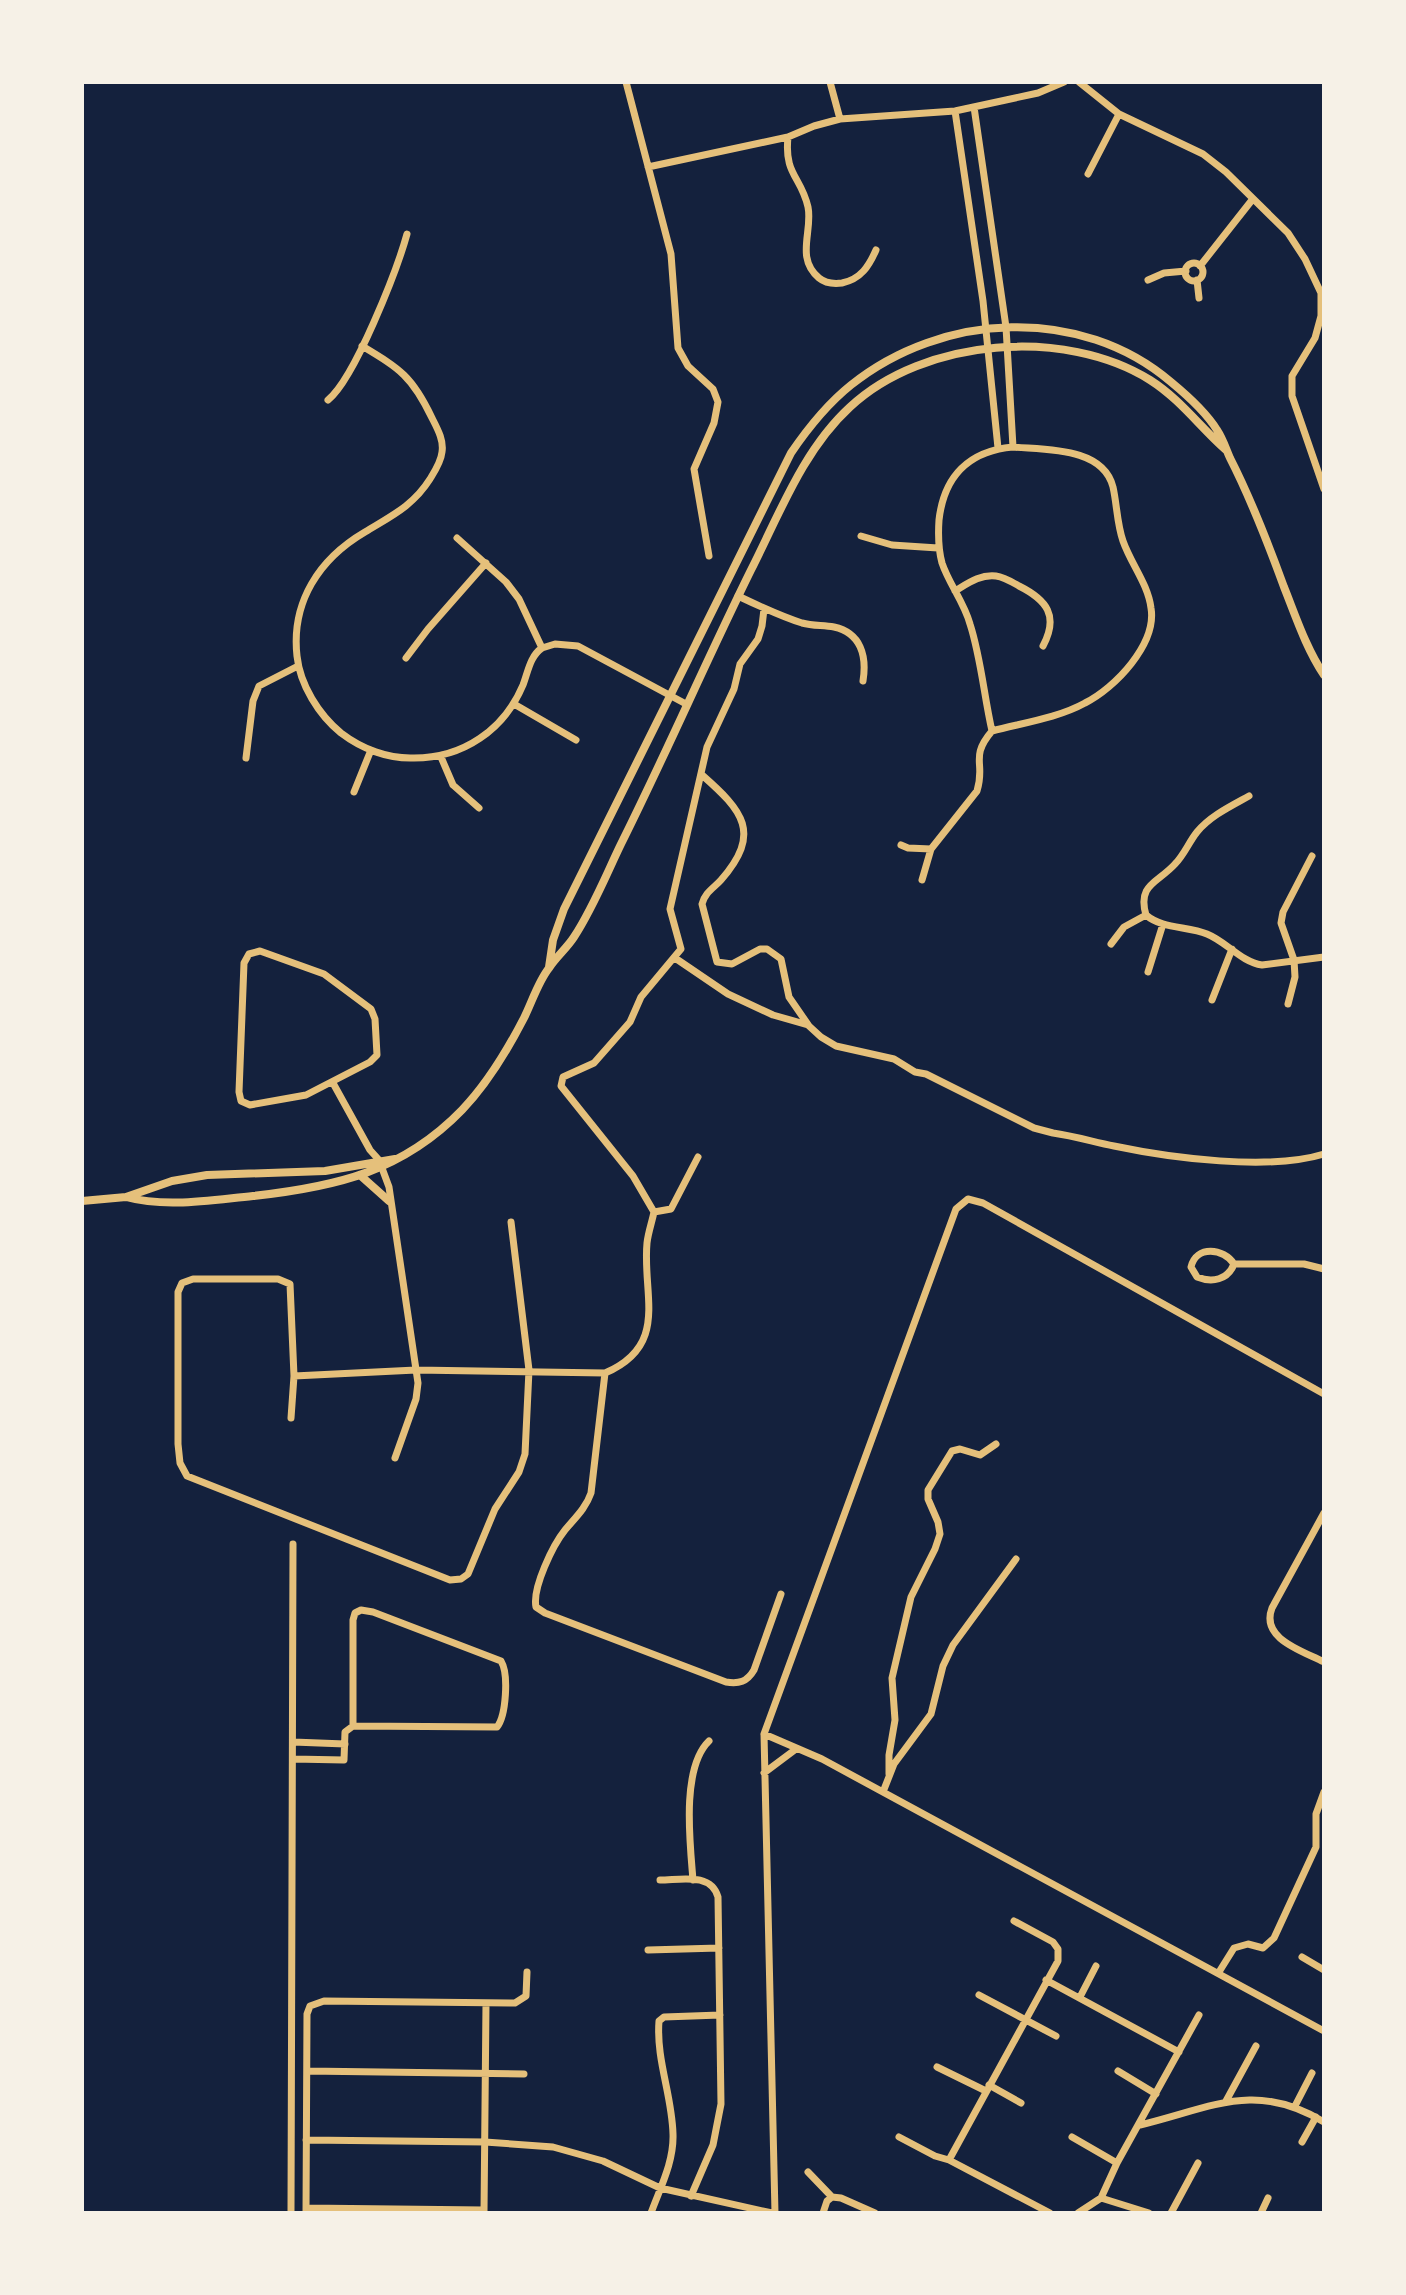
<svg xmlns="http://www.w3.org/2000/svg" width="1406" height="2295" font-family="'DM Sans',sans-serif">
	<style>
		.lines { fill: none; stroke-linecap: round; stroke-linejoin: round }
		.minor { stroke: #e5c07b; stroke-width: 7 }
		.tertiary { stroke: #e5c07b; stroke-width: 8 }
	</style>
	<rect width="100%" height="100%" fill="#14213d"/>
	<g class="lines">
		<path class="minor" d="M626,82l45,172 7,94 10,18 25,23 5,13 -4,21 -20,46 15,87
			M830,82l10,37
			M1079,82l40,32 84,40 23,18 62,61 17,26 16,34v23l-6,22 -23,38v20l32,93
			M974,107l32,220 7,120
			M955,111l28,190 15,147
			M788,137c-4,38 13,39 20,70 5,24 -13,51 11,71 6,5 15,6 23,5 19,-4 27,-17 34,-33
			M648,167l140,-30 26,-11 26,-7 115,-8 83,-18 26,-11
			M1088,174l31,-60
			M1185 272a9 9 0 1 1 18 0a9 9 0 1 1-18 0Z
			M1200,266l52,-66
			M1148,280l16,-7 22,-2
			M1197,280l2,18
			M362,346c38,23 50,30 70,72 5,10 12,22 10,34 -1,10 -7,19 -12,27 -17,27 -39,37 -65,53 -46,27 -74,70 -68,124 3,29 22,59 44,77 21,16 47,26 73,25 49,0 90,-28 109,-73 5,-13 7,-29 19,-37
			M328,400c27,-22 69,-130 79,-166
			M1013,447c33,3 90,0 100,40 4,18 4,37 10,54 8,23 25,43 28,67 6,36 -36,80 -66,95 -27,15 -63,20 -93,28 -8,-35 -11,-73 -22,-107 -6,-22 -21,-40 -28,-61 -4,-15 -4,-28 -3,-43 5,-44 30,-69 74,-73z
			M861,536l31,9 46,3
			M457,538l49,44 13,17 23,49
			M955,591c12,-7 25,-17 41,-15 8,1 16,6 23,10 28,14 40,30 24,60
			M738,596c21,10 42,20 64,27 11,3 21,2 32,4 27,6 33,29 29,54
			M542,648l13,-4 23,2 108,58
			M406,658l22,-29 58,-66
			M514,704l62,36
			M441,757l12,28 26,23
			M246,758l7,-57 6,-15 39,-20
			M702,775c41,36 60,58 19,105 -7,8 -16,12 -19,24l15,58 15,2 28,-15h7l14,10 8,38 20,29 12,11 15,9 58,13 21,13 11,2 108,54 19,5c21,3 41,9 61,13 57,12 155,25 210,8
			M354,792l17,-42
			M901,845l7,3 23,1
			M922,880l9,-31 46,-58c9,-28 -8,-33 15,-60
			M1146,915c16,14 42,11 61,19 20,8 34,28 55,31l62,-8
			M1146,915c-9,-31 12,-32 29,-51 9,-9 14,-22 22,-32 13,-16 34,-26 52,-36
			M1111,944l13,-17 22,-12
			M260,951l64,23 47,35 4,10 2,36 -7,7 -64,33 -56,10 -9,-4 -2,-9 5,-129 5,-9z
			M675,958l53,36 45,21 35,10
			M1148,972l15,-48
			M1212,1000l20,-51
			M1288,1004l7,-27 -1,-17 -13,-37 2,-11 29,-56
			M333,1083l37,67 9,10 10,27 29,196 -2,16 -21,59
			M654,1212l17,-3 27,-52
			M1234,1264c-6,16 -22,19 -37,13l-6,-10c5,-22 33,-19 43,-3h70l20,5
			M605,1373l-14,120c-5,15 -16,25 -26,37 -12,15 -33,58 -29,77l9,6 181,69c13,2 21,0 28,-12l27,-76
			M294,1376l122,-6 189,3c65,-28 37,-78 42,-130 1,-10 5,-21 7,-31l-21,-36 -72,-90 2,-9 31,-14 36,-41 11,-25 40,-48 -11,-40 37,-162 27,-58 6,-25 18,-25 4,-13 2,-17
			M291,1418l3,-42 -4,-92 -12,-5h-85l-11,4 -4,9v152l2,19 7,13 263,104 11,-1 7,-5 27,-65 24,-37 6,-18 4,-84 -18,-148
			M1324,1513l-52,95c-12,31 31,43 52,54
			M764,1734l58,25 502,272
			M293,1742l52,2
			M293,1759l51,1 1,-28 8,-6 144,1c9,-11 12,-53 4,-66l-128,-49 -12,-2 -6,3 -2,7v106
			M764,1773l32,-24
			M889,1774v-19l6,-35 -3,-42 19,-81 24,-48 5,-15 -2,-12 -10,-23v-9l24,-39 8,-2 20,6 16,-11
			M883,1792l11,-28 37,-50 12,-48 10,-21 63,-86
			M660,1880c20,0 51,-8 58,17l3,207 -8,41 -22,51
			M693,1880c-3,-37 -12,-112 16,-139
			M648,1950l71,-2
			M1302,1957l22,13
			M1219,1972l15,-24 14,-4 15,4 11,-10 42,-91v-33l8,-22
			M1046,1980l133,72
			M979,1995l77,41
			M1080,1997l16,-31
			M937,2067l49,24
			M307,2071l217,3
			M1118,2071l38,23
			M989,2085l32,18
			M1226,2101l30,-55
			M1295,2106l17,-33
			M1140,2125c71,-17 115,-45 184,-3
			M899,2137l36,19 14,4 101,53
			M1072,2137l45,26
			M306,2140l179,2 68,5 50,14 57,27 112,25
			M1302,2142l14,-25
			M949,2160l109,-199v-12l-5,-7 -39,-21
			M808,2172l24,25 9,1 34,15
			M1101,2198l48,15
			M306,2208l178,2
			M291,2213l2,-669
			M306,2213l1,-199 3,-8 14,-5 191,2 11,-7 1,-24
			M484,2213l2,-210
			M651,2213c9,-25 23,-51 22,-79 -1,-39 -17,-74 -14,-113l5,-4 56,-2
			M775,2213l-11,-479 192,-525 12,-10 15,4 341,191
			M823,2213l4,-12 5,-4
			M1078,2213l23,-15 16,-35 82,-148
			M1171,2213l27,-50
			M1261,2213l7,-15"/>
		<path class="tertiary" d="M549,967l4,-27 11,-31 227,-456c17,-25 35,-48 60,-68 91,-73 230,-80 320,-3 17,14 35,30 46,48 6,9 9,19 13,28 21,41 38,85 54,129 12,30 22,61 40,88
			M361,1176l28,25
			M126,1197c40,11 85,3 127,-1 82,-9 149,-24 209,-86 26,-27 45,-59 62,-92 8,-16 14,-36 25,-50 7,-11 18,-20 25,-31 19,-29 32,-62 47,-93 45,-90 85,-183 130,-274 28,-55 52,-120 99,-163 74,-69 215,-80 300,-27 30,19 50,47 76,70
			M82,1201l44,-4 46,-16 35,-6 118,-4 70,-12"/>
	</g>
	<rect width="1406" height="2295" fill="none" stroke="#f6f1e7" stroke-width="168"/>
</svg>
